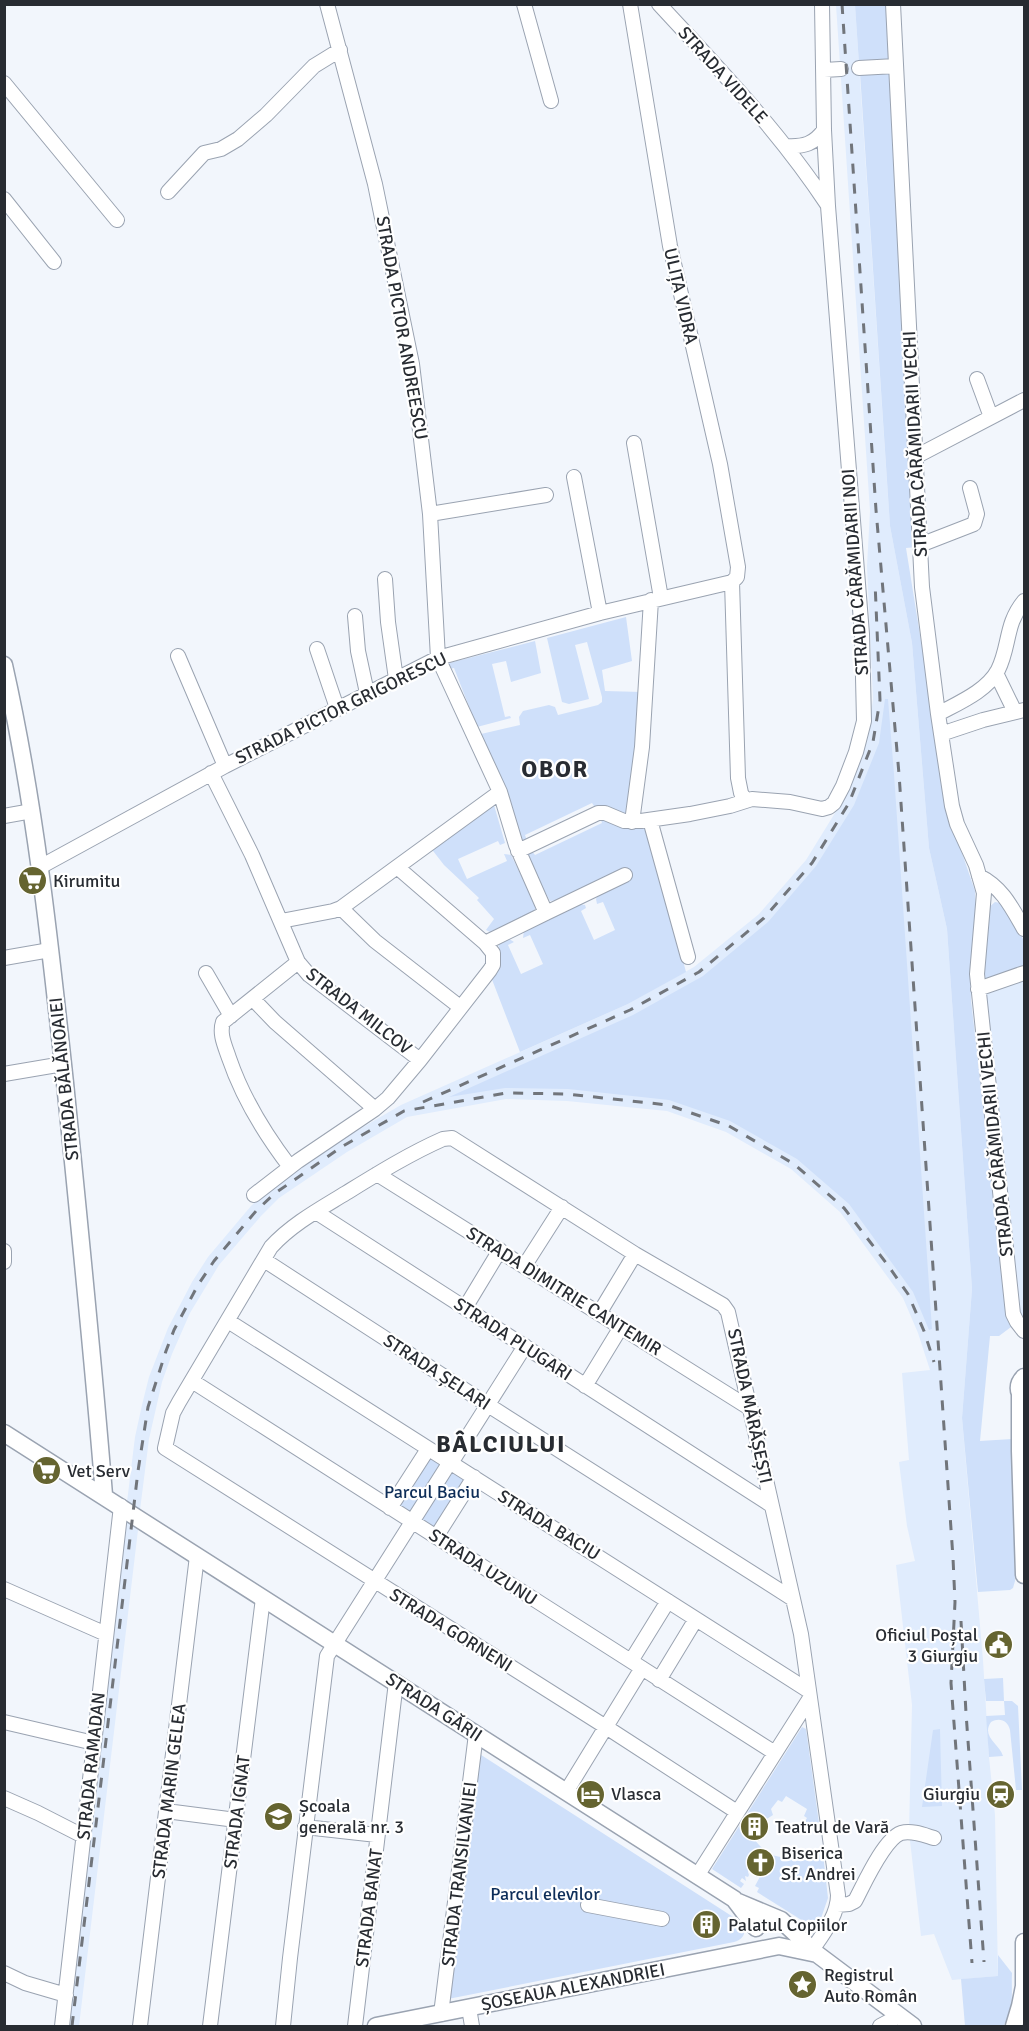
<svg xmlns="http://www.w3.org/2000/svg" width="1029" height="2031" font-family="Signika,sans-serif">
	<style>
		.built { fill: #e0ecfd }
		.green { fill: #cfe0fa }
		.lines { fill: none; stroke-linecap: round; stroke-linejoin: round }
		.minor-casing { stroke: #9aa3b1; stroke-width: 16 }
		.major-casing { stroke: #9aa3b1; stroke-width: 19 }
		.minor { stroke: #fff; stroke-width: 14 }
		.major { stroke: #fff; stroke-width: 16 }
		.rail { stroke: #71757b; stroke-width: 3; stroke-dasharray: 10 10; stroke-linecap: butt }
		.labels { text-anchor: middle; stroke-width: 4.5; stroke-linejoin: round; paint-order: stroke }
		.street-label { font-size: 18px; fill: #282c32; stroke: #fff }
		.poi-label { font-size: 18px; fill: #282c32; stroke: #fff; text-anchor: start }
		.park-label { font-size: 18px; fill: #0d2d58; stroke: #fff }
		.district-label { font-size: 24px; font-weight: bold; letter-spacing: 1.5px; fill: #282c32; stroke: #fff }
	</style>
	<rect width="100%" height="100%" fill="#f2f6fc"/>
	<path class="built" d="M836,5h19l35,521 22,117 17,205 18,81 25,360 -10,129 21,242 6,97 6,58 3,161 -46,4 -18,-46 -13,2 -12,-104 3,-127 -16,-140 19,-4 -8,-35 -8,-64 10,-2 -7,-87 28,-3 -12,-37 -15,-35 -63,-86 -49,-43 -65,-37 -59,-21 -100,-10 -61,-2 -99,18 -60,35 -68,46 -18,18 -42,49 -29,48 -18,41 -10,28 -13,57 -9,71 -13,-8 8,-65 7,-32 7,-28 19,-49 24,-46 16,-25 43,-51 18,-17 70,-48 62,-36 227,-101 66,-37 65,-53 47,-54 37,-60 24,-59 6,-42 -6,-133 3,-55z
		M1024,973v358l-3,-3 -43,-339z
		M125,1521l13,9 -59,496h-14z"/>
	<path class="green" d="M855,5h33l3,52 -2,4 -30,3z
		M888,72l4,4 25,471 -11,1 43,267 26,76 1,19 -6,57 1,33 36,312 4,15 -12,9h-9l-10,105 32,-2 3,142 -2,7 -3,2 -32,2 -16,-174 10,-129 -25,-360 -18,-81 -17,-205 -22,-117 -30,-453z
		M626,617l6,44 -30,9 3,21 37,1 -13,125 -33,-8 -4,-6 -67,32 2,6 -5,-1 -16,-51 -25,-55 39,-9 -1,-8 4,-6 26,-6 6,2 3,8 40,-10 4,-3v-5l-15,-55 -12,3 14,54 -20,5 -7,-2 -15,-64z
		M535,641l6,32 -30,9 -5,-21 -14,3 13,53 5,-1 1,2 -34,9 -23,-59 -5,1 -2,-4 2,-2z
		M885,699h3l6,75 38,555 -3,1 -16,-38 -64,-88 -52,-45 -67,-38 -61,-21 -101,-11 -63,-1 -56,9 184,-82 70,-39 65,-54 48,-56 38,-61 25,-62z
		M494,805l11,38 -5,2 -2,-4 -40,18 9,20 40,-18 -3,-7 7,1 24,48 1,4 -3,6 -41,20 -6,-3 8,-11 -17,-19 2,-2 -35,-33 -14,-18z
		M600,817l47,7 39,148 -58,32 -108,48 -29,-75c6,-13 10,-22 7,-35l8,-5 8,5 -6,3 13,29 22,-10 -13,-29 -7,3 1,-8 54,-26 7,1 1,3 -5,3 13,29 21,-10 -12,-28 -6,2 -1,-5 2,-4 -48,6 -24,-43 5,-8 4,5 67,-32z
		M995,902l10,2 19,37v28l-37,12 -3,-2 -3,-26 6,-44z
		M429,1456l36,23 -30,49 -37,-23z
		M1003,1678l1,23h8l6,5 4,84h-6l-6,-60c-2,-9 -10,-13 -19,-8 -10,15 8,21 12,34l-14,1 -3,-41 19,-1 -1,-14h-18l-2,-22z
		M802,1727l4,2 13,94 -16,2 4,-7 -3,-2 3,-7 -21,-13 -4,6 -4,-2 -7,9 2,6 -24,15c19,36 40,28 74,24l5,44 -9,26 -8,2 -54,-34 2,-4 -4,-2 9,-17 5,3 3,-2v-3l-6,-2 2,-4 -12,-5 -8,16 1,3 -1,2 -3,-1 1,5 -4,-3 -2,3 4,3 -3,4 -29,-19z
		M940,1729l2,77 -20,1 11,-77z
		M478,1753l263,169c6,9 4,17 -7,20l-286,57z
		M998,1955l14,18c-1,17 3,39 -9,53h-38l-4,-47 37,-3z"/>
	<g class="lines">
		<defs>
			<path id="minor" d="M327,4l48,180 37,180 18,150 8,144 62,134 16,53 30,68 79,-38
				M524,4l27,97
				M630,4l40,242 50,218 18,103 -1,10 -5,5
				M659,4c59,64 120,127 168,200
				M893,4l29,583 16,127 14,92 5,18 19,41 8,28 -7,81 36,340 4,8 7,9
				M859,68l37,-2
				M824,70l17,-1
				M4,83l113,137
				M786,146c18,1 28,-2 38,-16
				M168,192l36,-39 17,-4 17,-10 28,-24 48,-49 26,-16
				M4,199l50,63
				M977,379l14,38
				M634,443l27,155
				M917,456l107,-56
				M574,477l26,136
				M430,514l116,-19
				M920,545l54,-21 3,-10 -7,-26
				M385,579l3,43 8,57
				M732,582l6,196 3,15 4,7
				M355,616l3,35 9,42
				M317,649l20,59
				M178,656l47,110
				M996,673l19,39
				M938,714c20,-11 49,-23 60,-44 12,-24 7,-46 26,-69
				M941,734l42,-14 41,-10
				M211,773l41,82 46,107 11,13 111,85
				M4,816l28,-5
				M650,820l38,137
				M632,822l10,-75 9,-147
				M518,851l80,-38h7l19,8h17l49,-7 40,-8 22,-7 38,3 32,7 7,-2 5,-4 9,-17 13,-34 8,-31 -2,-87 -34,-428 -4,-76 -2,-126
				M40,867l185,-101 213,-108 162,-45 132,-31
				M397,867l103,-75
				M979,876c23,11 33,32 45,53
				M341,908l34,33 85,66
				M281,921l52,-10 8,-3 56,-41 88,76
				M4,958l46,-8
				M206,973l25,43
				M978,989l46,-16
				M253,999l22,23 100,87
				M4,1074l59,-10
				M290,1167c-26,-34 -47,-68 -61,-109 -4,-12 -10,-24 -6,-36l75,-60
				M377,1174l374,235
				M254,1195l44,-34 77,-52 13,-11 32,-38 70,-90 3,-5v-12l-8,-10 61,-30
				M316,1212l455,293
				M4,1251v11
				M264,1260l224,145 305,194
				M525,1265l37,-58
				M465,1308l35,-58
				M600,1312l35,-58
				M228,1321l581,370
				M192,1381l583,372
				M585,1386l36,-59
				M451,1463l74,-117
				M390,1508l38,-59
				M436,1537l38,-60
				M4,1589l102,45
				M631,1661l37,-60
				M659,1680l37,-61
				M4,1722l90,21
				M566,1792l76,-124
				M4,1798l34,15 45,23
				M166,1811l70,9
				M737,1812l-131,-85 -441,-279 8,-35 6,-11 92,-155c21,-23 49,-38 75,-54 31,-19 63,-39 97,-54l9,-1 183,116 88,51 5,7 73,322 37,261c0,20 -15,39 -26,55
				M305,1827l72,8
				M697,1876l113,-178
				M588,1905l74,14
				M837,1905l12,-1 6,-3c9,-17 29,-62 46,-68 11,-3 23,2 33,5
				M4,1973l21,10 41,12
				M469,2008l3,18
				M441,2014l35,-280
				M62,2026l59,-520
				M140,2026l57,-470
				M210,2026l53,-428
				M283,2026l7,-68 37,-302 123,-194
				M355,2026l41,-344
				M880,2026l19,-10"/>
			<path id="major" d="M4,665c31,138 46,278 61,418 14,137 28,275 39,412
				M1024,1377c-7,7 -7,15 0,22
				M1020,1394v57l4,124
				M4,1433l730,466 22,29
				M738,1902l43,18 36,34 96,72
				M1024,1942v51
				M376,2026l403,-80 38,8
				M1014,2026l6,-20 4,-20"/>
		</defs>
		<use href="#minor" class="minor-casing"/>
		<use href="#major" class="major-casing"/>
		<use href="#minor" class="minor"/>
		<use href="#major" class="major"/>
		<path class="rail" d="M842,4l34,506 23,264 54,784 2,44 -4,81 21,280
			M423,1102l207,-92 69,-38 65,-54 48,-55 37,-60 24,-61 7,-42 -5,-118
			M961,1621l5,92 18,249
			M72,2026l66,-555 10,-64 18,-56 8,-21 24,-45 16,-24 42,-50 18,-17 69,-48 61,-35 102,-18 61,1 101,11 61,21 65,38 50,44 43,56 21,30 16,37 10,31"/>
	</g>
	<defs>
		<symbol id="supermarket-disc" viewBox="-11 -11 22 22"><circle r="9.5" fill="#656430" stroke="#fff"/><path d="M-6-5.5h2.5l.6 2H6L4.5 2H-2.5L-4.4-4H-6ZM-1.5 3.2a1.3 1.3 0 1 0 .1 0ZM3 3.2a1.3 1.3 0 1 0 .1 0Z" fill="#fff"/></symbol>
		<symbol id="civic-disc" viewBox="-11 -11 22 22"><circle r="9.5" fill="#656430" stroke="#fff"/><path d="M-.6-6.5H3V-4.5H.6V-3L4-1V1h2V6H-6V1h2V-1L-.6-3ZM-1.2 2.5V6h2.4V2.5Z" fill="#fff"/></symbol>
		<symbol id="hotel-disc" viewBox="-11 -11 22 22"><circle r="9.5" fill="#656430" stroke="#fff"/><path d="M-6-4.5h1.5V1H6V5H4.5V3h-9V5H-6ZM-4 0a1.8 1.8 0 1 1 3.6 0ZM.5 0V-2.5h3Q6-2.5 6 0Z" fill="#fff"/></symbol>
		<symbol id="station-disc" viewBox="-11 -11 22 22"><circle r="9.5" fill="#656430" stroke="#fff"/><path d="M-3-6H3Q5-6 5-4V2Q5 4 3 4L4.5 6H3L1.5 4h-3L-3 6H-4.5L-3 4Q-5 4-5 2V-4Q-5-6-3-6ZM-3.5-4v3h7v-3ZM-3.5 1v1.5H-2V1ZM2 1v1.5H3.5V1Z" fill="#fff"/></symbol>
		<symbol id="school-disc" viewBox="-11 -11 22 22"><circle r="9.5" fill="#656430" stroke="#fff"/><path d="M0-5L7-2L0 1L-7-2ZM-4 1L0 2.5L4 1V4Q0 6-4 4Z" fill="#fff"/></symbol>
		<symbol id="building-disc" viewBox="-11 -11 22 22"><circle r="9.5" fill="#656430" stroke="#fff"/><path d="M-4-6H4V6H1V3H-1V6H-4ZM-2.5-4.3h1.7v1.8h-1.7ZM.8-4.3h1.7v1.8H.8ZM-2.5-1h1.7V.8h-1.7ZM.8-1h1.7V.8H.8Z" fill="#fff"/></symbol>
		<symbol id="church-disc" viewBox="-11 -11 22 22"><circle r="9.5" fill="#656430" stroke="#fff"/><path d="M-1.2-6h2.4v3.5h3.3v2.4h-3.3V6h-2.4V-.1h-3.3v-2.4h3.3Z" fill="#fff"/></symbol>
		<symbol id="sight-disc" viewBox="-11 -11 22 22"><circle r="9.5" fill="#656430" stroke="#fff"/><path d="M0-6L1.8-2.2L6-1.7L2.9 1.2L3.7 5.4L0 3.3L-3.7 5.4L-2.9 1.2L-6-1.7L-1.8-2.2Z" fill="#fff"/></symbol>
	</defs>
	<g fill-rule="evenodd">
		<use href="#supermarket-disc" x="16" y="864" width="33" height="33"/>
		<use href="#supermarket-disc" x="30" y="1454" width="33" height="33"/>
		<use href="#civic-disc" x="982" y="1628" width="33" height="33"/>
		<use href="#hotel-disc" x="574" y="1778" width="33" height="33"/>
		<use href="#station-disc" x="984" y="1778" width="33" height="33"/>
		<use href="#school-disc" x="262" y="1800" width="33" height="33"/>
		<use href="#building-disc" x="738" y="1810" width="33" height="33"/>
		<use href="#church-disc" x="744" y="1846" width="33" height="33"/>
		<use href="#building-disc" x="690" y="1908" width="33" height="33"/>
		<use href="#sight-disc" x="786" y="1968" width="33" height="33"/>
	</g>
	<g class="labels">
		<g class="street-label">
			<text transform="translate(723 75) rotate(48)" y="6">STRADA VIDELE</text>
			<text transform="translate(681 296) rotate(77)" y="6">ULIȚA VIDRA</text>
			<text transform="translate(402 328) rotate(80)" y="6">STRADA PICTOR ANDREESCU</text>
			<text transform="translate(915 444) rotate(-93)" y="6">STRADA CĂRĂMIDARII VECHI</text>
			<text transform="translate(855 572) rotate(-94)" y="6">STRADA CĂRĂMIDARII NOI</text>
			<text transform="translate(341 708) rotate(-26)" y="6">STRADA PICTOR GRIGORESCU</text>
			<text transform="translate(359 1011) rotate(38)" y="6">STRADA MILCOV</text>
			<text transform="translate(64 1079) rotate(-96)" y="6">STRADA BĂLĂNOAIEI</text>
			<text transform="translate(995 1144) rotate(-96)" y="6">STRADA CĂRĂMIDARII VECHI</text>
			<text transform="translate(564 1291) rotate(32)" y="6">STRADA DIMITRIE CANTEMIR</text>
			<text transform="translate(513 1339) rotate(33)" y="6">STRADA PLUGARI</text>
			<text transform="translate(437 1372) rotate(33)" y="6">STRADA ȘELARI</text>
			<text transform="translate(750 1406) rotate(78)" y="6">STRADA MĂRĂȘEȘTI</text>
			<text transform="translate(549 1525) rotate(32)" y="6">STRADA BACIU</text>
			<text transform="translate(483 1567) rotate(33)" y="6">STRADA UZUNU</text>
			<text transform="translate(451 1630) rotate(32)" y="6">STRADA GORNENI</text>
			<text transform="translate(434 1707) rotate(33)" y="6">STRADA GĂRII</text>
			<text transform="translate(91 1766) rotate(-84)" y="6">STRADA RAMADAN</text>
			<text transform="translate(169 1791) rotate(-83)" y="6">STRADA MARIN GELEA</text>
			<text transform="translate(237 1812) rotate(-83)" y="6">STRADA IGNAT</text>
			<text transform="translate(459 1874) rotate(-83)" y="6">STRADA TRANSILVANIEI</text>
			<text transform="translate(369 1908) rotate(-83)" y="6">STRADA BANAT</text>
			<text transform="translate(573 1987) rotate(-11)" y="6">ȘOSEAUA ALEXANDRIEI</text>
		</g>
		<g class="poi-label">
			<text x="53" y="887">Kirumitu</text>
			<text x="67" y="1477">Vet Serv</text>
			<text x="978" y="1641" text-anchor="end">Oficiul Poștal<tspan x="978" dy="21">3 Giurgiu</tspan></text>
			<text x="611" y="1800">Vlasca</text>
			<text x="980" y="1800" text-anchor="end">Giurgiu</text>
			<text x="299" y="1812">Școala<tspan x="299" dy="21">generală nr. 3</tspan></text>
			<text x="775" y="1833">Teatrul de Vară</text>
			<text x="781" y="1859">Biserica<tspan x="781" dy="21">Sf. Andrei</tspan></text>
			<text x="728" y="1931">Palatul Copiilor</text>
			<text x="824" y="1981">Registrul<tspan x="824" dy="21">Auto Român</tspan></text>
		</g>
		<g class="park-label">
			<text x="432" y="1498">Parcul Baciu</text>
			<text x="545" y="1900">Parcul elevilor</text>
		</g>
		<g class="district-label">
			<text x="555" y="777">OBOR</text>
			<text x="501" y="1452">BÂLCIULUI</text>
		</g>
	</g>
	<rect width="1029" height="2031" fill="none" stroke="#282c32" stroke-width="12"/>
</svg>
